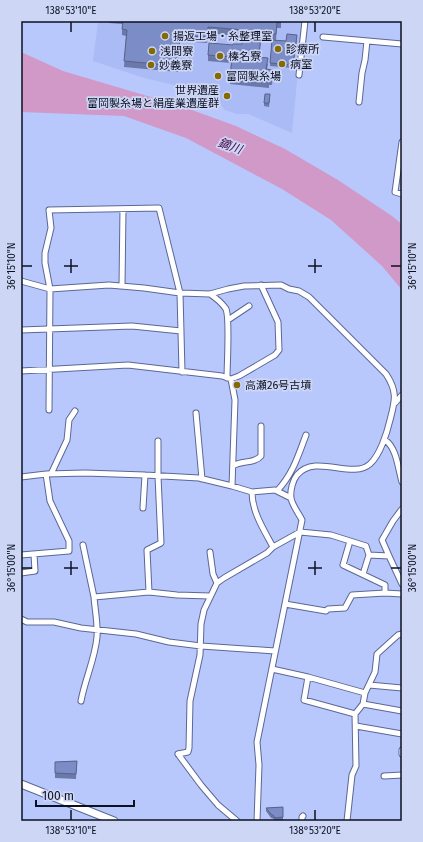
<svg xmlns="http://www.w3.org/2000/svg" width="423" height="842" font-family="'Fira Sans','Noto Sans JP',sans-serif">
	<style>
		.built { fill: #abbbf5 }
		.water { fill: #d099c7 }
		.lines { fill: none; stroke-linecap: round; stroke-linejoin: round }
		.street-casing { stroke: #5b6795; stroke-width: 7 }
		.secondary-casing { stroke: #5b6795; stroke-width: 9 }
		.street { stroke: #fff; stroke-width: 5 }
		.secondary { stroke: #fff; stroke-width: 7 }
		.wall { fill: #6b78aa }
		.shaded-wall { fill: #57628b }
		.building { fill: #7c8cc6; stroke: #57628b }
		.ticks { fill: none; stroke: #0c1122; stroke-width: 1.5 }
		.poi-dot { fill: #836a03; stroke: #cdd6f5; stroke-width: 1.5 }
		.labels { text-anchor: middle; stroke-width: 3.5; stroke-linejoin: round; paint-order: stroke }
		.poi-label { font-size: 11px; fill: #0c1122; stroke: #cdd6f5; text-anchor: start }
		.water-label { font-size: 12px; font-style: italic; fill: #4b0845; stroke: #cdd6f5 }
		.neatline { fill: none; stroke: #0c1122; stroke-width: 1.5 }
		.ticks-label { font-size: 10px; text-anchor: middle; fill: #0c1122 }
	</style>
	<rect width="100%" height="100%" fill="#b9c8fc"/>
	<path class="built" d="M98,21h205l-11,112 -44,-19h-11l-12,-4 -6,-7 -24,-13 -51,-12 -51,-17z"/>
	<path class="water" d="M21,52l42,19 118,35 55,20 49,23 53,31 54,36 10,8v66l-20,-24 -51,-46 -49,-31 -96,-51 -62,-22 -103,-4z"/>
	<g class="lines">
		<defs>
			<path id="street" d="M323,37l79,7
				M299,75l6,-54
				M359,102l3,-29 3,-13 2,-19
				M402,142l-7,50 7,2
				M21,281l29,8 59,-4 35,3 36,5 30,1 18,-5 16,-3 37,-1 8,4 10,2 10,6 77,77c12,18 9,27 4,46 -3,13 -10,35 -20,44 -18,16 -54,-11 -73,11 -4,5 -7,15 -6,23 1,7 8,16 11,22l-45,222 2,23 -2,56
				M122,286l1,-77
				M210,294c6,4 12,9 16,15 4,10 1,56 1,69
				M228,320l21,-14
				M21,330l111,-4 49,5
				M21,371l107,-6 94,11 9,3 8,-3 36,-21 4,-5 -1,-28 -17,-37
				M231,379l4,21 -3,86
				M395,403l7,-8
				M49,410l1,-121 -5,-26v-10l6,-25 -2,-18 110,-2 21,85 2,79
				M196,413l6,66
				M385,440c12,8 13,29 17,42
				M158,441v35l3,67 -14,7 2,42 28,3 33,1
				M233,466c8,-6 21,-2 28,-10v-30
				M51,474l16,-34 2,-20 6,-9
				M21,477l25,-3 39,-1 60,2 54,3 33,8 20,6 23,-2 16,8
				M277,491c16,-17 21,-35 29,-56
				M252,492c0,20 12,38 21,55
				M143,508l2,-33
				M350,541l-7,24 42,20v8
				M83,545l11,52 55,-5
				M210,552l3,22 4,9
				M21,555l48,-4v-10l-19,-40 -4,-27
				M389,556l-7,-16 11,-19 9,-12
				M21,573l14,-2 -1,-17
				M363,574l6,-19
				M285,604l41,7 2,-2 17,-1 7,-13 33,-2 17,1
				M21,619l6,3h27l27,6 55,6 33,8 32,4 74,5
				M272,669l36,8 57,16
				M308,677l-4,23 51,14
				M369,685l33,3
				M81,701c4,-22 14,-42 16,-64 1,-13 -2,-27 -3,-40
				M363,704l39,7
				M356,726l46,8
				M402,750v4
				M178,754l10,-2 1,-4 1,-47 10,-46 1,-31 3,-14 13,-27 7,-5 43,-25 6,-6 27,-15 31,3 35,11 3,9 20,1 13,28
				M178,754l23,31 17,20 19,16
				M384,776l18,-1
				M302,821v-4l1,-1
				M347,821l5,-46 4,-9 -1,-52 8,-10 2,-11 10,-21 2,-18 21,-19 4,-1"/>
			<path id="secondary" d="M21,784l93,37"/>
		</defs>
		<use href="#street" class="street-casing"/>
		<use href="#secondary" class="secondary-casing"/>
		<use href="#street" class="street"/>
		<use href="#secondary" class="secondary"/>
	</g>
	<path class="wall" d="M109,21h148l9,1v-1h15v7h-4l-1,12 10,1 11,-2 -4,29 -23,-2 2,-26 -11,-1 -2,18 9,7 -1,5 6,7 -1,9h-3v3l-39,-4 1,-21 -23,-2v-6l25,-10 9,-1 1,-7 -35,-4 -1,10 -27,-2 -2,31 -54,-5 2,-31 -4,-1v-11l-13,-1z
		M270,98l-1,9 -5,-1v-3z
		M77,761l-1,18 -21,-1v-16z
		M283,807v14h-9v-2l-3,-1 -5,-7v-3z"/>
	<path class="shaded-wall" d="M180,35v6l-2,31v-6z"/>
	<path class="building" d="M123,21h134l9,1v-1h15v1h-4l-1,12 -15,-1 -2,24 9,1 -2,11 7,1 -1,9h-3v3l-39,-4 2,-21 -24,-2 1,-12 24,2v-1h9l2,-14 -36,-3 -1,10 -27,-2 -2,31 -54,-5 3,-31 -5,-1z
		M287,34l10,1 -4,30 -23,-2 2,-23 14,1z
		M265,94h5l-1,9h-5z
		M77,761l-1,13 -21,-1v-11z
		M283,807v10l-9,1v-2l-3,-2 -5,-6z"/>
	<path class="ticks" d="M71,22v10M315,22v10M71,259v14M315,259v14M22,266h10M64,266h14M308,266h14M391,266h10M71,561v14M315,561v14M22,568h10M64,568h14M308,568h14M391,568h10M71,810v10M315,810v10"/>
	<g class="poi-dot">
		<circle cx="165" cy="36" r="4"/>
		<circle cx="278" cy="49" r="4"/>
		<circle cx="152" cy="51" r="4"/>
		<circle cx="220" cy="56" r="4"/>
		<circle cx="282" cy="64" r="4"/>
		<circle cx="151" cy="65" r="4"/>
		<circle cx="218" cy="76" r="4"/>
		<circle cx="227" cy="96" r="4"/>
		<circle cx="237" cy="385" r="4"/>
	</g>
	<g class="labels">
		<g class="poi-label">
			<text x="173" y="40">揚返工場・糸整理室</text>
			<text x="286" y="53">診療所</text>
			<text x="160" y="55">浅間寮</text>
			<text x="228" y="60">榛名寮</text>
			<text x="290" y="68">病室</text>
			<text x="159" y="69">妙義寮</text>
			<text x="226" y="80">富岡製糸場</text>
			<text x="219" y="94" text-anchor="end">世界遺産<tspan x="219" dy="13">富岡製糸場と絹産業遺産群</tspan></text>
			<text x="245" y="389">高瀬26号古墳</text>
		</g>
		<g class="water-label">
			<text transform="translate(230 146) rotate(20)" y="4">鏑川</text>
		</g>
	</g>
	<rect width="423" height="842" fill="none" stroke="#cdd6f5" stroke-width="44"/>
	<path d="M36 800v6h98v-6" fill="none" stroke="#0c1122" stroke-width="2"/>
	<text x="42" y="800" font-size="12" fill="#0c1122" stroke="#cdd6f5" stroke-width="3" paint-order="stroke">100 m</text>
	<rect x="22" y="22" width="379" height="798" class="neatline"/>
	<g class="ticks-label">
		<text x="71" y="14">138°53'10"E</text>
		<text x="315" y="14">138°53'20"E</text>
		<text transform="translate(11 266) rotate(-90)" y="4">36°15'10"N</text>
		<text transform="translate(412 266) rotate(-90)" y="4">36°15'10"N</text>
		<text transform="translate(11 568) rotate(-90)" y="4">36°15'00"N</text>
		<text transform="translate(412 568) rotate(-90)" y="4">36°15'00"N</text>
		<text x="71" y="834">138°53'10"E</text>
		<text x="315" y="834">138°53'20"E</text>
	</g>
</svg>
